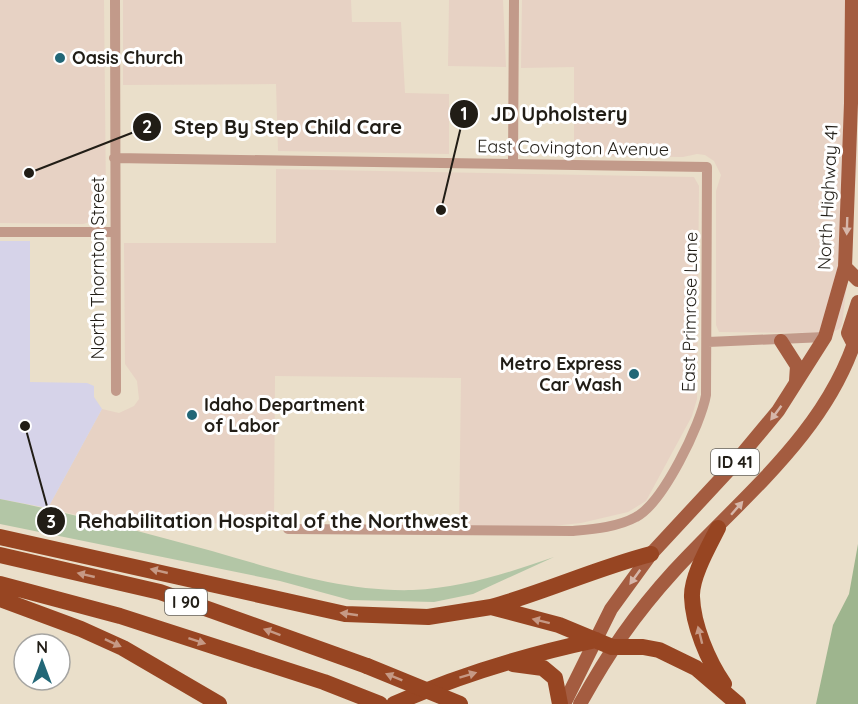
<svg xmlns="http://www.w3.org/2000/svg" width="858" height="704" font-family="Quicksand,sans-serif">
	<style>
		.commercial { fill: #e7d2c4 }
		.medical { fill: #d6d3e9 }
		.green { fill: #b3c6a6 }
		.forest { fill: #9eb58e }
		.lines { fill: none; stroke-linecap: round; stroke-linejoin: round }
		.minor { stroke: #c29a8a; stroke-width: 10 }
		.major { stroke: #a45c40; stroke-width: 14 }
		.highway { stroke: #974522; stroke-width: 16 }
		.highway-bridge { stroke: #974522; stroke-width: 16 }
		.oneway { fill: #d6b6a9 }
		.oneway2 { fill: #c69985 }
		.poi-dot { fill: #226777; stroke: #fff; stroke-width: 2 }
		.labels { text-anchor: middle; stroke-width: 6; stroke-linejoin: round; paint-order: stroke }
		.shield { fill: #fff; stroke: #64615c; stroke-width: 1.5 }
		.shield-label { font-size: 16px; font-weight: bold; fill: #211d16 }
		.poi-label { font-size: 18px; font-weight: bold; fill: #211d16; stroke: #fff; text-anchor: start }
		.street-label { font-size: 18px; fill: #211d16; stroke: #fff }
		.leader { fill: none; stroke: #211d16; stroke-width: 2 }
		.callout-dot { fill: #211d16; stroke: #fff; stroke-width: 2 }
		.mark-label { font-size: 18px; text-anchor: middle; font-weight: bold; fill: #fff }
		.callout-label { font-size: 20px; text-anchor: middle; font-weight: bold; fill: #211d16; stroke: #fff; stroke-width: 6; stroke-linejoin: round; paint-order: stroke }
	</style>
	<rect width="100%" height="100%" fill="#eadfca"/>
	<path class="commercial" d="M0,0h104l2,201 -1,8 -8,11 -14,4 -83,-1z
		M123,0h228l1,22h49l4,71 44,1v60l-171,-3 -2,-67 -153,1z
		M449,0h54l3,67 -58,-1z
		M522,0h336l-1,164 -9,111 -6,50 -3,4 -8,4 -112,-1 -3,-7v-134l5,-16 -7,-14 -9,-6 -8,-1 -14,3 -109,-1v-89l-53,1z
		M276,169l418,8 5,9 -2,213 -5,17 -46,85 -18,11 -47,11 -47,5h-75l2,-150 -186,-2 -1,148 -168,-2 -58,-14 54,-99 17,4 15,-7 5,-7 -2,-18 -12,-17 -1,-121h152z"/>
	<path class="medical" d="M0,241h30v141l57,1 7,3v11l8,12 -54,99 -48,-9z"/>
	<path class="green" d="M0,499c72,14 142,33 212,52 66,19 131,41 201,39 49,-2 95,-17 141,-33l-81,37 -39,8 -84,-2 -70,-19 -280,-57z"/>
	<path class="forest" d="M858,544v160h-42l17,-79 16,-31z"/>
	<g class="lines">
		<path class="minor" d="M115,0l1,391
			M114,158l593,9 -1,228c-5,29 -43,108 -70,122 -18,10 -42,12 -63,14l-285,-2
			M513,164l1,-164
			M0,232h115
			M708,342l117,-5"/>
		<path class="major" d="M845,267l13,13
			M781,341l16,25 -1,15
			M852,341l-4,-8 10,-31
			M564,704l47,-95 40,-55 77,-83 50,-60 47,-74 20,-70 6,-164 1,-103
			M580,704c29,-52 54,-89 94,-133 68,-74 155,-140 184,-240"/>
		<path class="highway" d="M718,528c-9,18 -27,49 -26,69 1,28 16,64 32,87
			M0,537l345,77 83,3 63,-10 68,18 53,22h31l16,3 37,18 42,36
			M0,555l160,37 207,74
			M0,584l120,32 204,66 56,22
			M0,599l81,30 42,19 96,56
			M491,607c54,-15 106,-39 160,-53
			M513,664l30,4 12,10 5,26
			M394,704c65,-29 132,-49 202,-64"/>
		<path class="highway-bridge" d="M367,666l93,38"/>
	</g>
	<defs><path id="oneway-solid" d="M-6-.8H1V-3.2L6.5 0L1 3.2V.8H-6Z" transform="scale(1.5)"/></defs>
	<g class="oneway">
		<use href="#oneway-solid" transform="translate(847 226) rotate(92)"/>
		<use href="#oneway-solid" transform="translate(776 413) rotate(127)"/>
		<use href="#oneway-solid" transform="translate(737 508) rotate(-49)"/>
		<use href="#oneway-solid" transform="translate(635 577) rotate(126)"/>
	</g>
	<g class="oneway2">
		<use href="#oneway-solid" transform="translate(159 571) rotate(-167)"/>
		<use href="#oneway-solid" transform="translate(86 575) rotate(-167)"/>
		<use href="#oneway-solid" transform="translate(349 614) rotate(-172)"/>
		<use href="#oneway-solid" transform="translate(541 621) rotate(-166)"/>
		<use href="#oneway-solid" transform="translate(272 632) rotate(-160)"/>
		<use href="#oneway-solid" transform="translate(700 635) rotate(-104)"/>
		<use href="#oneway-solid" transform="translate(197 641) rotate(18)"/>
		<use href="#oneway-solid" transform="translate(113 643) rotate(25)"/>
		<use href="#oneway-solid" transform="translate(468 675) rotate(-17)"/>
		<use href="#oneway-solid" transform="translate(394 677) rotate(-158)"/>
	</g>
	<g class="poi-dot">
		<circle cx="60" cy="58" r="6"/>
		<circle cx="634" cy="374" r="6"/>
		<circle cx="192" cy="415" r="6"/>
	</g>
	<g class="labels">
		<g class="shield">
			<rect x="711" y="449" width="48" height="26" rx="4.5"/>
			<rect x="165" y="589" width="42" height="26" rx="4.5"/>
		</g>
		<g class="shield-label">
			<text x="735" y="468">ID 41</text>
			<text x="186" y="608">I 90</text>
		</g>
		<g class="poi-label">
			<text x="72" y="64">Oasis Church</text>
			<text x="622" y="370" text-anchor="end">Metro Express<tspan x="622" dy="21">Car Wash</tspan></text>
			<text x="204" y="411">Idaho Department<tspan x="204" dy="21">of Labor</tspan></text>
		</g>
		<g class="street-label">
			<text transform="translate(573 148) rotate(1)" y="6">East Covington Avenue</text>
			<text transform="translate(828 197) rotate(-87)" y="6">North Highway 41</text>
			<text transform="translate(98 268) rotate(-90)" y="6">North Thornton Street</text>
			<text transform="translate(690 312) rotate(-89)" y="6">East Primrose Lane</text>
		</g>
	</g>
	<path class="leader" d="M441 210L464 114M29 173L147 127M25 426L51 521"/>
	<g class="callout-dot">
		<circle cx="441" cy="210" r="6"/>
		<circle cx="29" cy="173" r="6"/>
		<circle cx="25" cy="426" r="6"/>
		<circle cx="464" cy="114" r="15"/>
		<circle cx="147" cy="127" r="15"/>
		<circle cx="51" cy="521" r="15"/>
	</g>
	<g class="mark-label">
		<text x="464" y="120">1</text>
		<text x="147" y="133">2</text>
		<text x="51" y="528">3</text>
	</g>
	<g class="callout-label">
		<text x="559" y="121">JD Upholstery</text>
		<text x="288" y="134">Step By Step Child Care</text>
		<text x="273" y="528">Rehabilitation Hospital of the Northwest</text>
	</g>
	<g transform="translate(42 662)"><circle r="28" fill="#ffffff" stroke="#a6a5a2" stroke-width="1.5"/>
	<path d="M0-4.5L10 22L0 15L-10 22Z" fill="#226777"/>
	<text y="-9" font-size="16" font-weight="bold" text-anchor="middle" fill="#211d16">N</text>
	</g>
</svg>
